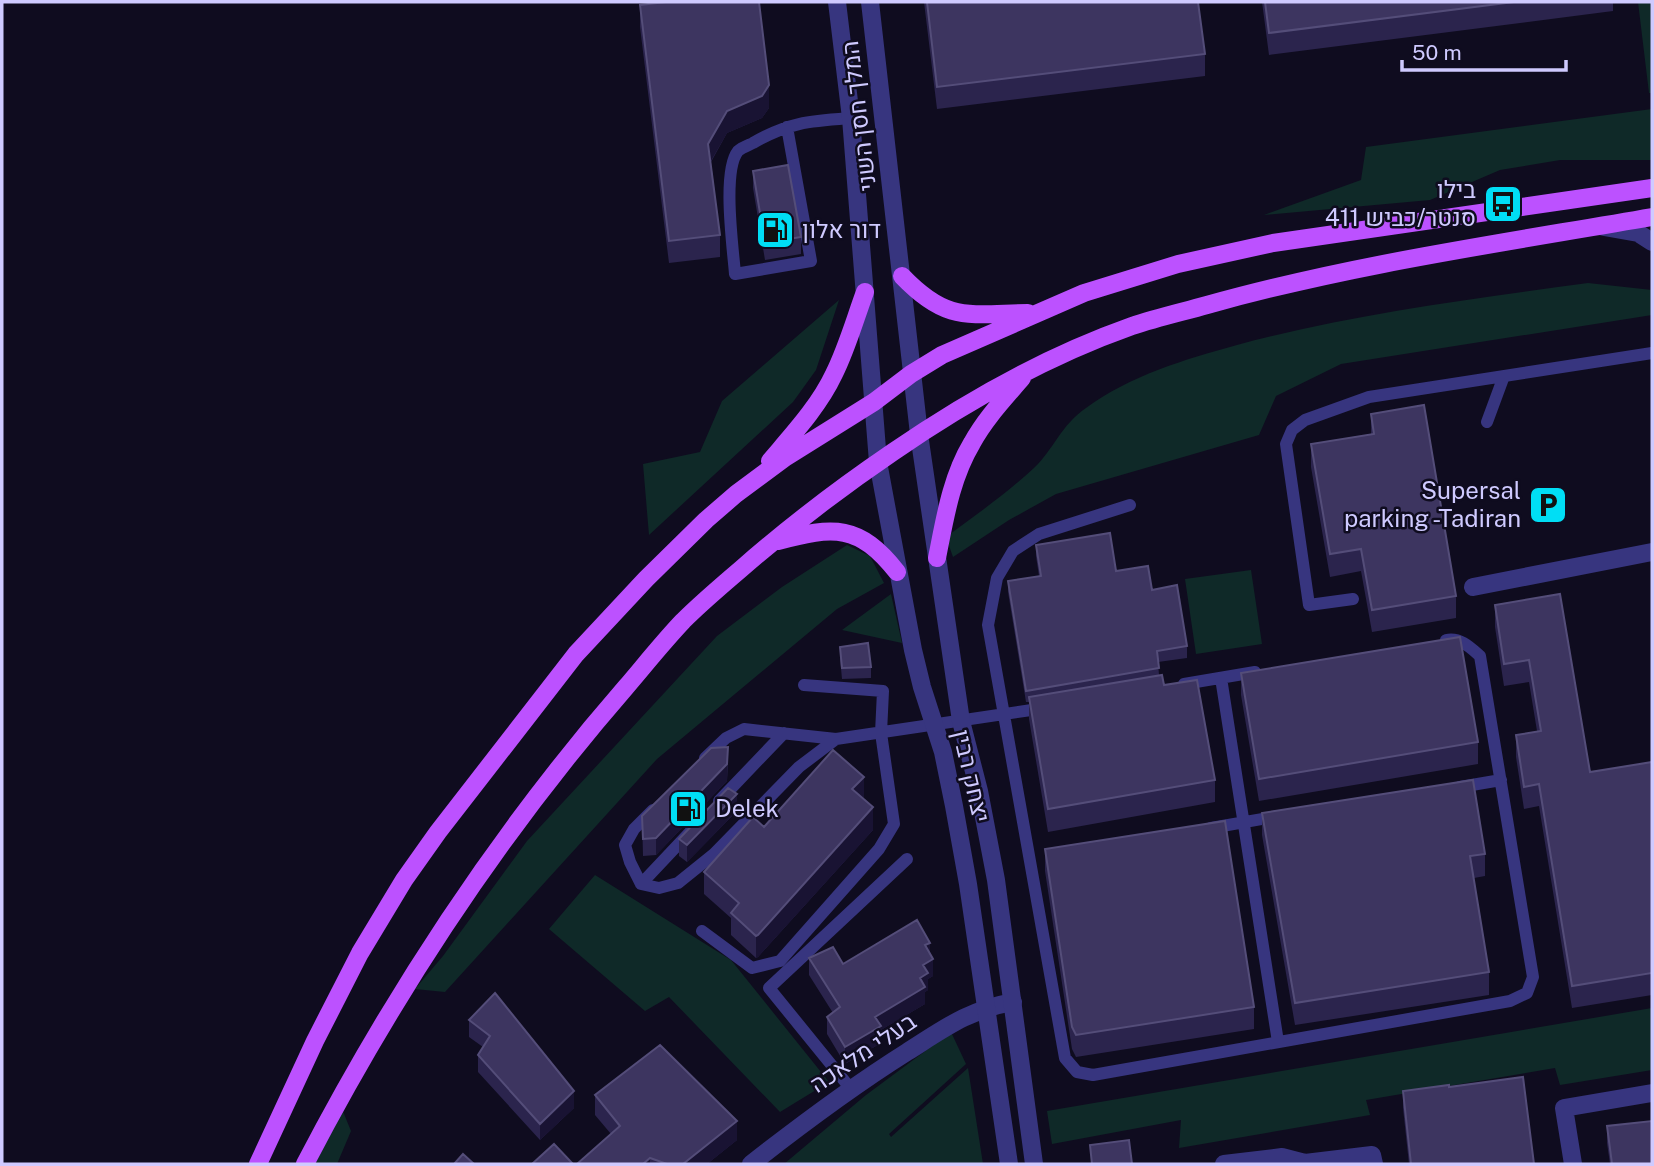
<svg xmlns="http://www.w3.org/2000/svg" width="1654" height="1166" font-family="'Public Sans',Heebo,sans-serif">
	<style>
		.green { fill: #0f2928 }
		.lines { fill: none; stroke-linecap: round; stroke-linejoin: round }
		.service { stroke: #37357f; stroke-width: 12 }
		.minor { stroke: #37357f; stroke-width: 18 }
		.tertiary { stroke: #37357f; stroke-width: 18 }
		.primary { stroke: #bc51ff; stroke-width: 18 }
		.wall { fill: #2b244d }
		.shaded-wall { fill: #191333 }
		.building { fill: #3d3560; stroke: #544d79; stroke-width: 2 }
		.labels { text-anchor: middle; stroke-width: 5; stroke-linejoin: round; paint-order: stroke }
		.street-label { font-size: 24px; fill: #cfcaff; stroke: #0f0c1f }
		.poi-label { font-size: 24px; fill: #cfcaff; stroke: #0f0c1f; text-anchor: end }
	</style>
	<rect width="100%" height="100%" fill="#0f0c1f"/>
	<path class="green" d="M1638,2h14v91h-3z
		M1652,109v51h-92l-60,10 -70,30 -166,15 97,-35 5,-33z
		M1588,283l64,7v25l-311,49 -65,32 -17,39 -203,59 -47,26 -56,37 -7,-20c30,-22 61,-44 88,-69 20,-19 27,-43 52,-60 43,-32 100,-49 151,-63 115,-31 233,-46 351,-62z
		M839,300l-23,70 -23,32 -144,133 -6,-71 57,-12 22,-51z
		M847,545l23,11 14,27 -47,26 -180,150 -212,233 -30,-3 28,-33 84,-115 190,-205 65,-49z
		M1251,570l11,74 -66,10 -11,-75z
		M891,594l11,49 -60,-13z
		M595,875l136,85 98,122 -49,30 -111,-115 -24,14 -96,-82z
		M1652,1008v62l-92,15 -5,-17 -189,32 4,15 -191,33 2,-28 -129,24 -5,-33z
		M951,1032l15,32 -77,70 2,3 77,-69 15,96h-199l82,-69z
		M342,1109l9,22 -14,33h-24z"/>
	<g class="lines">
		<path class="service" d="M787,127l24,134 -76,13c-2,-26 -13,-103 3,-123 3,-3 11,-6 15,-8 36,-21 58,-22 98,-25
			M1487,422l17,-46
			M1130,505l-91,29 -26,17 -16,27 -9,47 77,433 12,14 16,3 417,-74 17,-8 6,-16 -53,-321c-10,-9 -20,-19 -34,-16
			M1353,599l-44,6 -23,-161 6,-14 13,-10 64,-23 283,-44
			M1221,678l57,364
			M1184,684l71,-12
			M705,758l21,-20 18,-9 92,10 209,-31
			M1460,787l41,-7
			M719,801l65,-68
			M653,810l-19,19 -9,16 5,17 11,22 18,4 19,-5 36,-29 85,-87 37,-28
			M1211,828l68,-12
			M641,884l49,-52
			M702,931l50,37 28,-7 99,-112 15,-25 -13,-91 2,-42 -79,-6
			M851,1089l-82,-101 138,-129"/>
		<path class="minor" d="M1604,227l34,6 14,9
			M1473,587l179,-35
			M751,1164c51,-40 102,-78 156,-112 38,-24 61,-42 106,-50
			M1224,1164l58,-7 23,6 67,-8 2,9
			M1573,1164l-9,-56 88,-15"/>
		<path class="tertiary" d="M837,2l14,116 27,344 35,188 9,37 21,65 11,54 14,78 41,280
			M870,2l49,432 42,287 18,70 17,89 38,284"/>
		<path class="primary" d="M902,276c45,47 66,38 126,37
			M770,461c23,-27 49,-55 64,-87 13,-26 21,-55 31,-82
			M778,541c56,-15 81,-17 119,31
			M937,558c8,-40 14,-80 35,-115 13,-24 32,-44 50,-65
			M258,1164l57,-123 45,-88 44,-73 34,-48 138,-178 70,-75 60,-59 30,-26 50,-37 88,-55 37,-28 31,-19 142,-62 94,-29 95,-21 379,-55
			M305,1164c89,-171 194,-331 321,-477 18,-21 37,-45 57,-66 18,-18 38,-35 58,-52 48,-42 99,-81 152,-117 74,-51 154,-96 239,-126 24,-8 50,-14 75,-21 146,-41 296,-62 445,-88"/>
	</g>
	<path class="wall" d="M924,2h274l7,52v22l-268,33z
		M1262,2h351v9l-344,44z
		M640,5l129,103 -7,10 -35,15 -16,29 9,73v22l-51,6 -29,-236z
		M753,171l48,66v17l-36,6 -12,-72z
		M1371,414l85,182v22l-84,14 -11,-61 -31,6 -19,-110v-23l60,-10z
		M1036,545l80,26 36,19 35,56v12l-29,4 1,13 56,105v22l-167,30 -19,-113v-17h-3l-18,-110v-11l31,-5 -3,-20z
		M1560,594l30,178 62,-10v233l-80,13 -33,-202 -15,3 -8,-52v-22l21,-4 -8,-49 -25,4 -9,-59v-22z
		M840,647l31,20v11l-29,1 -2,-21z
		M1241,673l237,69v22l-219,37 -18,-106z
		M728,764l-1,17 -71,74 -13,1 -1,-40z
		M863,799l10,31 -115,127 -2,1 -25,-23v-17l-27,-24v-22l60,-45z
		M737,811l-50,51 -8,-6v-17z
		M1262,813l223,41v22l-11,2 15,94v23l-194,30 -33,-190z
		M1045,849l209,158v22l-178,28 -4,-8 -27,-178z
		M930,953l3,23 -5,3v11l-3,2v12l-44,26v13l-36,21 -18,-30v-17l6,-4 -24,-38v-17l34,6z
		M495,993l79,115 -34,32 -62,-68v-17l5,-8 -14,-10v-17z
		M1449,1087l85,77h-125l-6,-56v-17z
		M595,1095l142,45 -30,24h-130l34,-30 -16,-19z
		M1607,1126l45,38h-42l-3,-21z"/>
	<path class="shaded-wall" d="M769,85v23l-7,10 -35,15 -19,33v-22l19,-33z
		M728,747l-1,34 -71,74v-17z
		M864,777v22l-12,-10z
		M737,794v17l-50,51v-17z
		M873,807v23l-115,127 -2,1v-22z
		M930,943v16l-5,-14z
		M933,959v17l-5,3v11l-3,2v12l-44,26v13l-36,21v-17l30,-30 45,-39 3,-13z
		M574,1091v17l-34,32v-16z
		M737,1121v19l-30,24h-24z
		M650,1158v6h-7z"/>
	<path class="building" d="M666,2h93l10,83 -7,11 -35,15 -19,33 12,91 -51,6 -29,-236z
		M927,2h271l7,52 -268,33z
		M1265,2h249l-245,31z
		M788,165l13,72 -36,6 -12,-72z
		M1424,405l32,191 -84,14 -11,-61 -31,5 -19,-110 63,-10 -3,-20z
		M1110,533l6,38 32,-5 4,24 25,-5 10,61 -30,5 2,17 -133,23 -18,-110 33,-5 -5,-31z
		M1560,594l30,178 62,-10v211l-80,13 -33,-202 -15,3 -8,-52 25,-4 -12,-71 -25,4 -9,-59z
		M1460,637l18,105 -219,37 -18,-106z
		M868,643l3,24 -29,1 -2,-21z
		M1162,675l2,10 33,-5 18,100 -167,29 -19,-112z
		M728,747l-1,17 -71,74 -13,1 -1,-23 69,-68z
		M833,750l31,27 -12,12 21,18 -115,128 -2,1 -25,-23 8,-10 -35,-31 49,-55 11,10z
		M1473,780l12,74 -15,2 19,116 -194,31 -33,-190z
		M728,788l9,6 -50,51 -8,-6z
		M1225,821l29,186 -178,28 -4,-8 -27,-178z
		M917,920l13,23 -5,2 8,14 -10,6 5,8 -8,5 5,9 -50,30 6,9 -36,21 -18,-30 13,-10 -31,-49 24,-11 10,17z
		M495,993l79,98 -34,33 -62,-69 12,-19 -21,-16z
		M660,1045l77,76 -54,43h-16l-17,-6 -7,6h-66l43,-38 -25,-31z
		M1523,1077l11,87h-123l-8,-73 46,-6v2z
		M1652,1121v43h-40l-5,-38z
		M1129,1140l3,24h-40l-2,-19z
		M554,1144l19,20h-41z
		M463,1154l11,10h-20z"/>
	<defs>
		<symbol id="bus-square" viewBox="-11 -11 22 22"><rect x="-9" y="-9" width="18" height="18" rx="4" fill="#00def5" stroke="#0f0c1f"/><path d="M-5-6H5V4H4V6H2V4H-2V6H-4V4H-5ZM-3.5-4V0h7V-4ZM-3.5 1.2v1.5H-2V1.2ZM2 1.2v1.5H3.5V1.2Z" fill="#111"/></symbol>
		<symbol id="fuel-square" viewBox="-11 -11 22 22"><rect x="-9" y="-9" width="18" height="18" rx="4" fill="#00def5" stroke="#0f0c1f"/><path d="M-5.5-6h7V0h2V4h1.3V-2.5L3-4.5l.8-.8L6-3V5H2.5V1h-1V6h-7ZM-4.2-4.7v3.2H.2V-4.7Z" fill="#111"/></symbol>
		<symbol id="parking-square" viewBox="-11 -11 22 22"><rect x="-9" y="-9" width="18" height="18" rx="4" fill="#00def5" stroke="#0f0c1f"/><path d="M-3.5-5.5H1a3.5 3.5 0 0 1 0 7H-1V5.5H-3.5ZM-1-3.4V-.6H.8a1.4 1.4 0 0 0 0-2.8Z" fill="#111"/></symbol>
	</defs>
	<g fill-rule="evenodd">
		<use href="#bus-square" x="1481" y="182" width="44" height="44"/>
		<use href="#fuel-square" x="753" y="208" width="44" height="44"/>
		<use href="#parking-square" x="1526" y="483" width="44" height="44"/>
		<use href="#fuel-square" x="666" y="787" width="44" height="44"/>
	</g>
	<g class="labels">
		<g class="street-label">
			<text transform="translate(859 116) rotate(-97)" y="8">המלך חסן השני</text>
			<text transform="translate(971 776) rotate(77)" y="8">יצחק רבין</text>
			<text transform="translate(863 1053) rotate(-34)" y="8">בעלי מלאכה</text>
		</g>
		<g class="poi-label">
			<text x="1476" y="198">בילו<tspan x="1476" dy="28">סנטר/כביש 411</tspan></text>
			<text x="802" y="238" text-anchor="start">דור אלון</text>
			<text x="1521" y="499">Supersal<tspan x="1521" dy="28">parking -Tadiran</tspan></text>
			<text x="715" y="817" text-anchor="start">Delek</text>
		</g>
	</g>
	<rect width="1654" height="1166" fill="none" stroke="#cfcaff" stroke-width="7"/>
	<path d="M1402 60v10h164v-10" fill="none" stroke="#cfcaff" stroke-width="3.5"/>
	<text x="1412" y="60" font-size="21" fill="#cfcaff" stroke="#0f0c1f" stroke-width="5" paint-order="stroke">50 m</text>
</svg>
